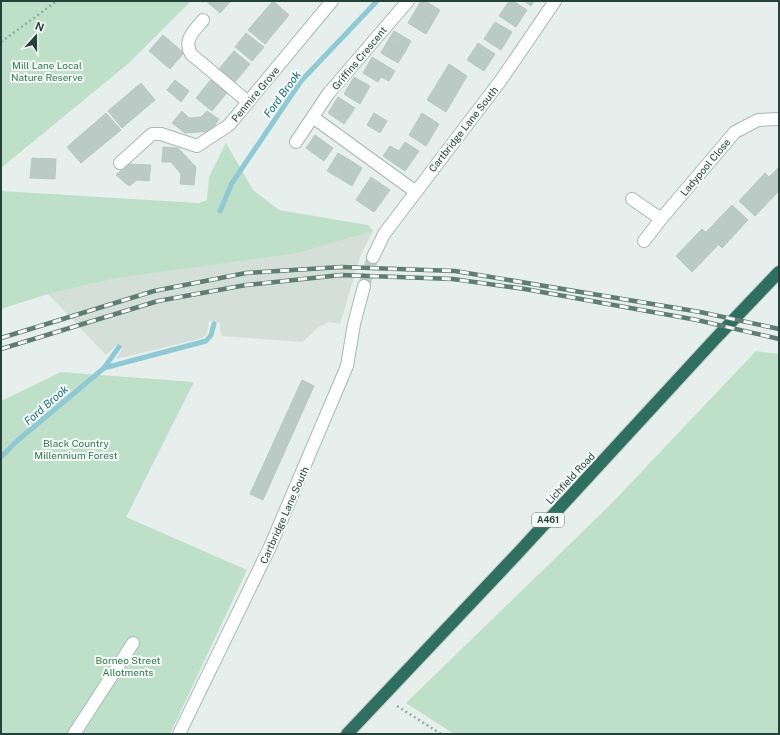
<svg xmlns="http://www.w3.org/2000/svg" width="780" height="735" font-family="'Public Sans',sans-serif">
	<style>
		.built { fill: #d4dfda }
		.green { fill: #bfe0c8 }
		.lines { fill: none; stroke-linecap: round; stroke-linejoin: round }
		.stream { stroke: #8ec9d4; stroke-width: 5 }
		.building { fill: #bbcac4; stroke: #b8c9c2 }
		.minor-tunnel { stroke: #bfccc8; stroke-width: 12; stroke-dasharray: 12 6; stroke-linecap: butt }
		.minor-casing { stroke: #a8b8b2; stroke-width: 14 }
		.highway-casing { stroke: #c2cac8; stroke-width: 14 }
		.path { stroke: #86b3a5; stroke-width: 2.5; stroke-dasharray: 2 3; stroke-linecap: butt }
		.minor { stroke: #fff; stroke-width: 12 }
		.highway { stroke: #2f6f62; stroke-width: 12 }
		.rail-casing { stroke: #5f7d75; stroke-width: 4.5 }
		.rail { stroke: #f7fbf9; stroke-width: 3; stroke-dasharray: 9; stroke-linecap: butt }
		.labels { text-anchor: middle; stroke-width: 4; stroke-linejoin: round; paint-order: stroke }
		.shield { fill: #f7fbf9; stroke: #637a73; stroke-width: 1 }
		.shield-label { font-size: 9px; font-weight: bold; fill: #24423a }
		.street-label { font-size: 10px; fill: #24423a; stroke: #f7fbf9 }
		.park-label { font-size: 10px; fill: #2d7a4b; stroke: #f7fbf9 }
		.water-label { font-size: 11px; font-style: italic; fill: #1c6f80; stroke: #f7fbf9 }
	</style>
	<rect width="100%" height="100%" fill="#e6efeb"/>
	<path class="built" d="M368,225l5,6 -12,23 -21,70 -11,-2 -10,5 -17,15 -80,-6 -2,-6v-7l-11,-2 -2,13 -4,4 -87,21 6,-10 -7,-3 -9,9 -58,-61 70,-16 69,-10z"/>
	<path class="green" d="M1,1h190l-62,62 -128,105z
		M226,143l27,47 26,20 89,15 5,6 -76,22 -179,25 -70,16 -47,15v-118l198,12 8,-3 2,-23z
		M756,351l23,3v380h-325l-48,-31 204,-198z
		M61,372l133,10 -68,135 121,53 -77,164h-169v-333z"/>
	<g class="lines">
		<path class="stream" d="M220,211l12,-28 69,-102 76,-80
			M104,368l102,-27 5,-6 3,-11
			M1,457l16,-16 87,-73 15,-21"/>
	</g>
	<path class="building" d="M206,1h25l-11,12z
		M273,1l16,14 -24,29 -17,-14z
		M421,1h4l15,9 -7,12 -18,-11z
		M509,1h4l14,9 -11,17 -17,-11z
		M524,1h10l-3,5z
		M415,11l18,11 -7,12 -18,-11z
		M495,22l17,10 -11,18 -17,-11z
		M394,31l17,10 -6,11 -18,-10z
		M246,33l18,14 -12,14 -17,-14z
		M163,35l21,18 -14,16 -21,-18z
		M387,42l18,10 -7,11 -17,-10z
		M478,43l17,11 -11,17 -17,-11z
		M234,51l16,13 -15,18 -16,-13z
		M372,57l23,14 -6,10 -8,-4 -3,5 -15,-9z
		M449,64l18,12 -21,36 -19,-12z
		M213,77l16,13 -17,21 -16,-13z
		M354,77l16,9 -10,18 -16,-10z
		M175,80l14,11 -8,11 -14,-12z
		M141,83l14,17 -33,28 -14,-17z
		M338,97l17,11 -11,16 -16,-11z
		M182,111l7,7 12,-1 6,-6 12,8 -8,12 -26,2 -13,-10z
		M106,113l15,17 -40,33 -14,-16z
		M374,113l13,8 -7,12 -13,-8z
		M422,113l17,11 -13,22 -17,-11z
		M315,135l18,13 -9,13 -18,-13z
		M405,142l14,9 -14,20 -22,-15 7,-10 9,5z
		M163,147l15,1 18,19 -2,18 -14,-1 1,-10 -10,-12h-9z
		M338,153l12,7 -11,18 -12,-7z
		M32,158l24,1 -1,20 -25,-1z
		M350,160l12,8 -10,18 -13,-8z
		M128,164l23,1 -2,16 -12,-1 -8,6 -13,-11z
		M779,167v20l-10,-10z
		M765,173l14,14v4l-24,25 -16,-15z
		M371,177l19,13 -16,22 -18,-12z
		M732,205l16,15 -26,28 -16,-16z
		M702,229l17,15 -27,28 -16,-16z
		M302,380l12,6 -51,114 -13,-6z"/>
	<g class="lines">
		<path class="minor-tunnel" d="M364,286l9,-29"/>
		<defs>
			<path id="minor" d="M203,20c-9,11 -20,20 -12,34l57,48
				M314,118l102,74
				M296,142l32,-48 80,-93
				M120,163l32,-29h9l36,12 32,-21 103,-124
				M632,199l29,20
				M644,241l17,-22 74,-87 23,-12 21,-1
				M373,257l11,-23 117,-154 54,-79
				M74,734l59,-91
				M179,734l91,-187 77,-181 7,-42 10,-38"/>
			<path id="highway" d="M347,734l171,-181 198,-215 63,-66"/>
		</defs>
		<use href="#minor" class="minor-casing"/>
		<use href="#highway" class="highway-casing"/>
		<path class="path" d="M1,42l56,-41
			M397,706l44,28"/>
		<use href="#minor" class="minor"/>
		<use href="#highway" class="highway"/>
		<defs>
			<path id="rail" d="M1,338l153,-47 92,-18 95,-6 114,4 245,41 79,17
				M1,349l157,-48 88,-16 95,-10 112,4 72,10 172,31 82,19"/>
		</defs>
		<use href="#rail" class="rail-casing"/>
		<use href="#rail" class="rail"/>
	</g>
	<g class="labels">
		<rect class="shield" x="532" y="513" width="32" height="14" rx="3"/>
		<g class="shield-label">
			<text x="548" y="523">A461</text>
		</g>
		<g class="street-label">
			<text transform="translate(359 58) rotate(-50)" y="4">Griffins Crescent</text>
			<text transform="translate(255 94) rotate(-50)" y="4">Penmire Grove</text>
			<text transform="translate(463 129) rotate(-52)" y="4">Cartbridge Lane South</text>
			<text transform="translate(705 167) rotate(-50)" y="4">Ladypool Close</text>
			<text transform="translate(570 478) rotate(-47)" y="4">Lichfield Road</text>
			<text transform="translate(284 515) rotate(-66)" y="4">Cartbridge Lane South</text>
		</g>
		<g class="park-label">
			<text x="47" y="69">Mill Lane Local<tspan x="47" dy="12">Nature Reserve</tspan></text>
			<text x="76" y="447">Black Country<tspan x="76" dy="12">Millennium Forest</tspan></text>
			<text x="128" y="664">Borneo Street<tspan x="128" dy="12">Allotments</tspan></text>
		</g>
		<g class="water-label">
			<text transform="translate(282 94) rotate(-54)" y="4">Ford Brook</text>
			<text transform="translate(46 405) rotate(-41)" y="4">Ford Brook</text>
		</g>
	</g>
	<rect width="780" height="735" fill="none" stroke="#24423a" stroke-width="4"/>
	<g transform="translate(36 36) rotate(21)" stroke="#f7fbf9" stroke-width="3" paint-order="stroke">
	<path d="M0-3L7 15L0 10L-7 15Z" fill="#24423a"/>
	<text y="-6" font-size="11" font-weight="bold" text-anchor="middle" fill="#24423a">N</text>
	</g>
</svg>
